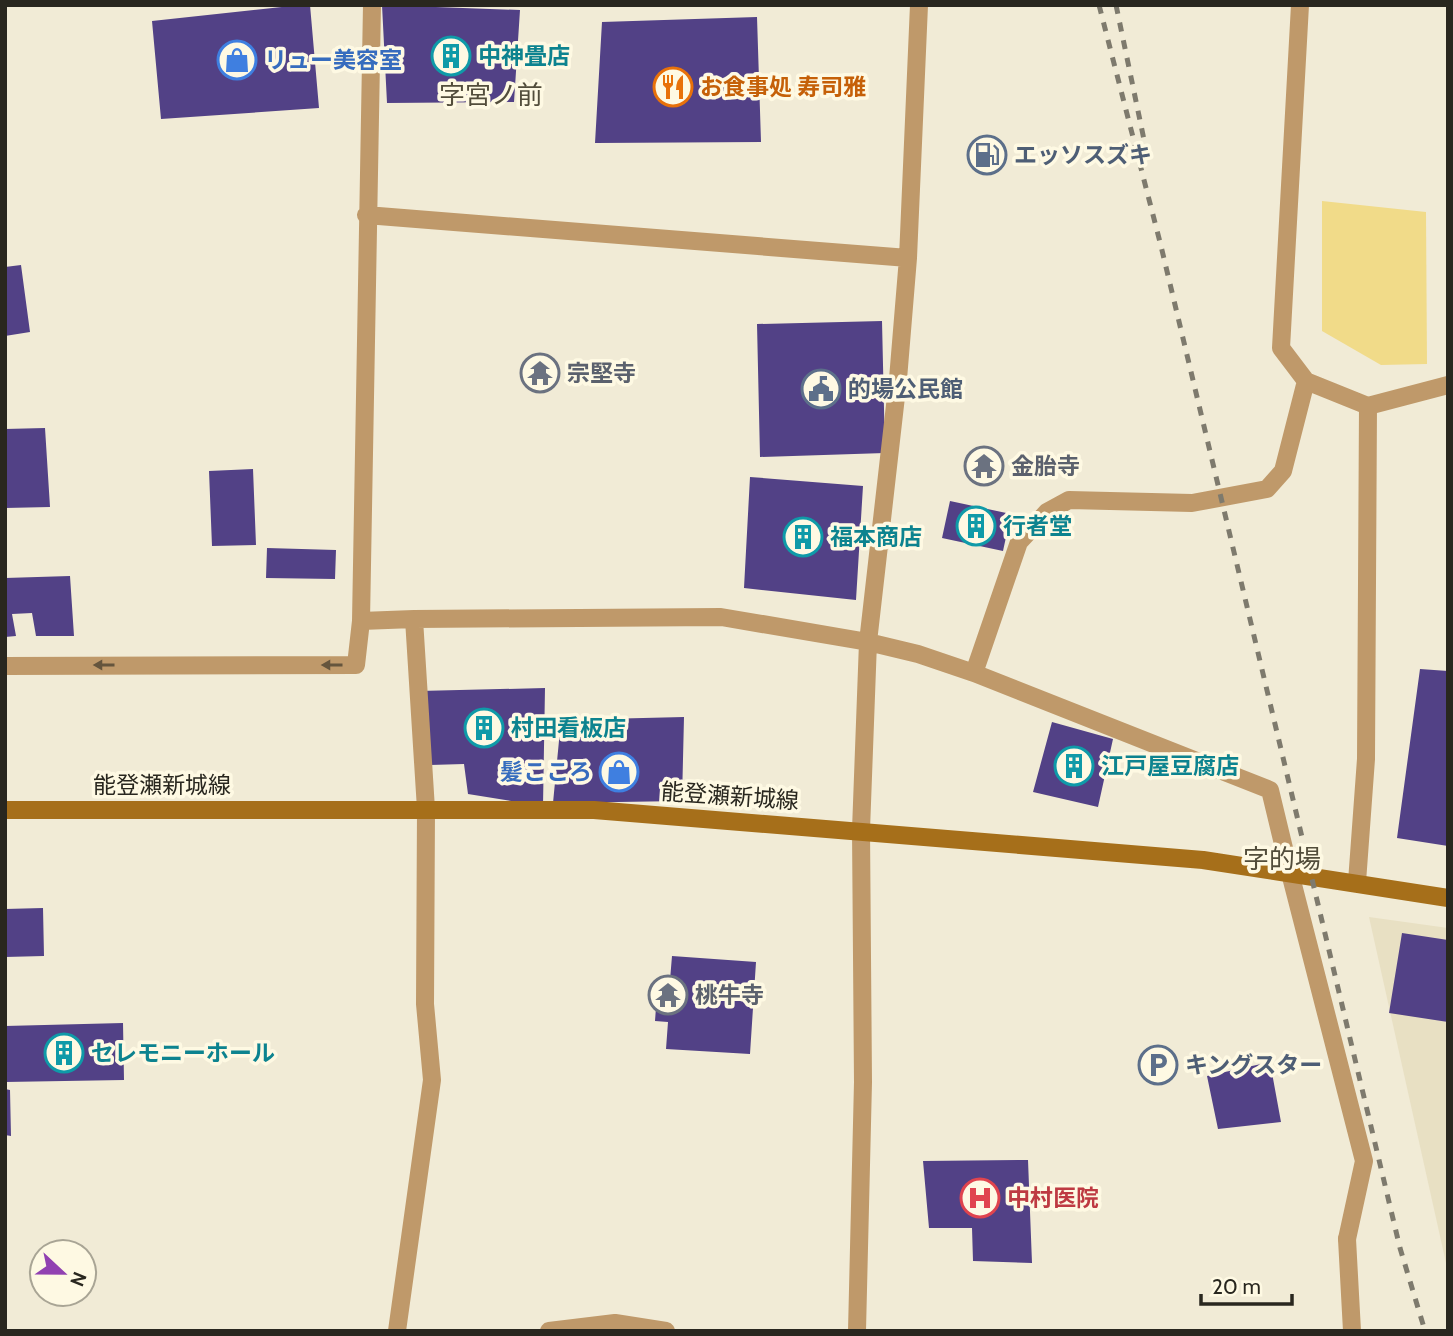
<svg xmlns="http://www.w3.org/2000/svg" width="1453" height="1336" font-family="Cabin,'Noto Sans JP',sans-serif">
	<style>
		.built { fill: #e8e0c3 }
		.green { fill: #f1db89 }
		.building { fill: #524186 }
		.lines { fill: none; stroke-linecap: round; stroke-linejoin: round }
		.service { stroke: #bf996a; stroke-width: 18 }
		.minor { stroke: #bf996a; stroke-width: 18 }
		.secondary { stroke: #a66f1a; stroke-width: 18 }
		.rail { stroke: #7e7a6d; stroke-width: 5; stroke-dasharray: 9 9; stroke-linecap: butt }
		.oneway { fill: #65553d }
		.labels { text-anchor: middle; stroke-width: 7; stroke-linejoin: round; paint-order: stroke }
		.culture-label { font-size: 23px; font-weight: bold; fill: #0d838f; stroke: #fef9e3; text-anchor: start }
		.shop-label { font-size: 23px; font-weight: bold; fill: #366cbe; stroke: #fef9e3; text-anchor: start }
		.food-label { font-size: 23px; font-weight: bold; fill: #c56008; stroke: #fef9e3; text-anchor: start }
		.service-label { font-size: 23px; font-weight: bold; fill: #4e5e75; stroke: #fef9e3; text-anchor: start }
		.worship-label { font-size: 23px; font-weight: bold; fill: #5b616d; stroke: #fef9e3; text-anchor: start }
		.street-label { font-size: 23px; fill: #29271f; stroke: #fef9e3 }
		.health-label { font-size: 23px; font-weight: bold; fill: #be3a42; stroke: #fef9e3; text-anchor: start }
		.quarter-label { font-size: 26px; fill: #524d3b; stroke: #fef9e3 }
	</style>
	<rect width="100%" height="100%" fill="#f1ebd6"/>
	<path class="built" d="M1369,917l79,11v344z"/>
	<path class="green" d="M1322,201l104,11 1,152 -46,1 -59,-34z"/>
	<path class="building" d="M300,5h10l9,103 -158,11 -9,-98z
		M382,5l138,5 -6,92 -127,1z
		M757,17l4,125 -166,1 7,-121z
		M21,265l9,67 -25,4v-69z
		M882,321l3,132 -125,4 -3,-133z
		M45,428l5,79 -45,1v-79z
		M253,469l3,76 -44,1 -3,-75z
		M750,477l113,9 -7,114 -112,-12z
		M950,501l61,13 -8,37 -61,-13z
		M267,548l69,2 -1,29 -69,-1z
		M70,576l4,60h-38l-4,-23 -20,1 4,22 -11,1v-59z
		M1420,669l28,2v175l-51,-8z
		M545,688l-2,118 -75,-12 -4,-30 -34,1 -11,-74z
		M684,717l-2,84 -129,2 8,-83z
		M1052,722l61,17 -15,68 -65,-15z
		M43,908l1,48 -39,1v-48z
		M1402,933l46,7v82l-59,-9z
		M672,956l84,6 -6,92 -84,-5 2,-27 -13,-1 3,-41h12z
		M123,1023l1,57 -119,2v-56z
		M1270,1062l11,60 -63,7 -11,-53z
		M5,1089l5,1 1,46 -6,-1z
		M1028,1160l4,103 -59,-2 -1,-33h-43l-6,-67z"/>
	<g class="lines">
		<path class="service" d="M1290,873l74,288 -17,78"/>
		<path class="minor" d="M1300,5l-19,343 25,33 62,25 80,-21
			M366,215l542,43
			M414,619l307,-2 147,25 50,12 56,19 296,117 20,83
			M361,621l53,-2 12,190 -1,195 7,76 -35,251
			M5,666l351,-1 5,-44 11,-616
			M974,673l45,-131 28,-30 22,-12 123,3 75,-14 16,-18 23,-90
			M1357,882l9,-123 2,-353
			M1347,1239l5,92
			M549,1331l66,-8 51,8
			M857,1331l6,-249 -2,-252 7,-188 30,-263 10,-121 11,-253"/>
		<path class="secondary" d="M5,810h589l609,50 245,38"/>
		<path class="rail" d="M1099,5l62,241 239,1002 25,83
			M1116,5l32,154"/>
	</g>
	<defs><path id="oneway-solid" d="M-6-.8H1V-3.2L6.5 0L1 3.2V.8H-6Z" transform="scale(1.75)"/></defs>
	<g class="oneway">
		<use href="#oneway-solid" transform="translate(104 665) rotate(180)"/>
		<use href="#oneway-solid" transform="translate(332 665) rotate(180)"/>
	</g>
	<defs>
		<symbol id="building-ring" viewBox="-11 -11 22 22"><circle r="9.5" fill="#fef9e3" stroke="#0f9aa8" stroke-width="1.5"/><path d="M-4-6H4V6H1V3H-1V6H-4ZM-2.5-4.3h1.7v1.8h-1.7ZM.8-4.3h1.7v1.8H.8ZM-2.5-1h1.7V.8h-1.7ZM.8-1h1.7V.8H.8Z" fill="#0f9aa8"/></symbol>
		<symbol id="shop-ring" viewBox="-11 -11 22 22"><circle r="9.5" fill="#fef9e3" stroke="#3f7fe0" stroke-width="1.5"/><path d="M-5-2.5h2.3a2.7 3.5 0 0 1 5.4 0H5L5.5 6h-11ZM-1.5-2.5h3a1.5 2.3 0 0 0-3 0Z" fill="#3f7fe0"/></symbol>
		<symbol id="restaurant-ring" viewBox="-11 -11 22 22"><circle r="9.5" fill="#fef9e3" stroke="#e8710a" stroke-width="1.5"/><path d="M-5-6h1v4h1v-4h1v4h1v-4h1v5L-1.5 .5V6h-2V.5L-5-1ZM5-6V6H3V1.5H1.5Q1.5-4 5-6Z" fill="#e8710a"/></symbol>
		<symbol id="fuel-ring" viewBox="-11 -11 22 22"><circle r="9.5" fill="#fef9e3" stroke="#5c6f8a" stroke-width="1.5"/><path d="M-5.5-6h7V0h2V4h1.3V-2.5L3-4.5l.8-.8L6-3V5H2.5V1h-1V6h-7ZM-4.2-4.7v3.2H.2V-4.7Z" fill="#5c6f8a"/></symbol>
		<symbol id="temple-ring" viewBox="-11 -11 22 22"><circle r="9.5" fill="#fef9e3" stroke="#6b7280" stroke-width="1.5"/><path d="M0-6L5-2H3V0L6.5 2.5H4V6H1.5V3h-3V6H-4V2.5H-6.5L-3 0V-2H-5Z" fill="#6b7280"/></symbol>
		<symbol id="civic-ring" viewBox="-11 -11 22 22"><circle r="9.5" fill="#fef9e3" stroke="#5c6f8a" stroke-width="1.5"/><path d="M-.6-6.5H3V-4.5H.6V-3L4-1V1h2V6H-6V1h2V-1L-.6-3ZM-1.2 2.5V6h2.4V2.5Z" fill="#5c6f8a"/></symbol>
		<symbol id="parking-ring" viewBox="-11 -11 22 22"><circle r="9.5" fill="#fef9e3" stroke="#5c6f8a" stroke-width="1.5"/><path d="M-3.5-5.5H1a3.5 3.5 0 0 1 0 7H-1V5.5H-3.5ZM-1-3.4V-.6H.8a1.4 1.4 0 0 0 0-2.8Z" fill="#5c6f8a"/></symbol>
		<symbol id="hospital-ring" viewBox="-11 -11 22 22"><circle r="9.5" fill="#fef9e3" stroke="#e0444e" stroke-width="1.5"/><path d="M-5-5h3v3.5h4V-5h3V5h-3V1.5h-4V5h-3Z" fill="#e0444e"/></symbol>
	</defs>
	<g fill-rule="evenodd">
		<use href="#building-ring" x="429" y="34" width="44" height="44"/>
		<use href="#shop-ring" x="215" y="38" width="44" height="44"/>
		<use href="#restaurant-ring" x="651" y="65" width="44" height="44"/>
		<use href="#fuel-ring" x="965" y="133" width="44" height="44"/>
		<use href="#temple-ring" x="518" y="351" width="44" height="44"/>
		<use href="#civic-ring" x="799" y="367" width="44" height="44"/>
		<use href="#temple-ring" x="962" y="444" width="44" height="44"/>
		<use href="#building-ring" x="954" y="504" width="44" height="44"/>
		<use href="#building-ring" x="781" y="515" width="44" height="44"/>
		<use href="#building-ring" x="462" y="706" width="44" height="44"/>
		<use href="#building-ring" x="1052" y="744" width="44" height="44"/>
		<use href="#shop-ring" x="597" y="750" width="44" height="44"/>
		<use href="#temple-ring" x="646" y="973" width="44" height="44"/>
		<use href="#building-ring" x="42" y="1031" width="44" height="44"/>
		<use href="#parking-ring" x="1136" y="1043" width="44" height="44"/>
		<use href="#hospital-ring" x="958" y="1176" width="44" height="44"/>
	</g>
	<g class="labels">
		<g class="culture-label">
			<text x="478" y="64">中神畳店</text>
			<text x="1003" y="534">行者堂</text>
			<text x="830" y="545">福本商店</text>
			<text x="511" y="736">村田看板店</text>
			<text x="1101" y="774">江戸屋豆腐店</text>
			<text x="91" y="1061">セレモニーホール</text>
		</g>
		<g class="shop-label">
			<text x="264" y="68">リュー美容室</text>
			<text x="592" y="780" text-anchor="end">髪こころ</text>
		</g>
		<g class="food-label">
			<text x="700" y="95">お食事処 寿司雅</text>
		</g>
		<g class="service-label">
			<text x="1014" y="163">エッソスズキ</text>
			<text x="848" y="397">的場公民館</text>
			<text x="1185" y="1073">キングスター</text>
		</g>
		<g class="worship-label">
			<text x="567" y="381">宗堅寺</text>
			<text x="1011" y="474">金胎寺</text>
			<text x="695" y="1003">桃牛寺</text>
		</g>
		<g class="street-label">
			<text x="162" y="793">能登瀬新城線</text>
			<text transform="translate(730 796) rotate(4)" y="8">能登瀬新城線</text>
		</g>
		<g class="health-label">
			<text x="1007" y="1206">中村医院</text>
		</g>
		<g class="quarter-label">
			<text x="491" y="104">字宮ノ前</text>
			<text x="1282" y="868">字的場</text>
		</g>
	</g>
	<rect width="1453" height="1336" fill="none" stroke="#29271f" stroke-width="14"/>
	<g transform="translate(63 1273) rotate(112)"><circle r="33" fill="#fef9e3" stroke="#a9a595" stroke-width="2"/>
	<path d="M0-5L12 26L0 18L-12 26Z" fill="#9141b1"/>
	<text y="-10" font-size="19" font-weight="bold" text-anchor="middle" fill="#29271f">N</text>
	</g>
	<path d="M1201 1294v10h91v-10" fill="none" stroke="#29271f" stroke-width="3.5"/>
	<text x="1212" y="1294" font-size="21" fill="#29271f" stroke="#fef9e3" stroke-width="5" paint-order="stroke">20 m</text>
</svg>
